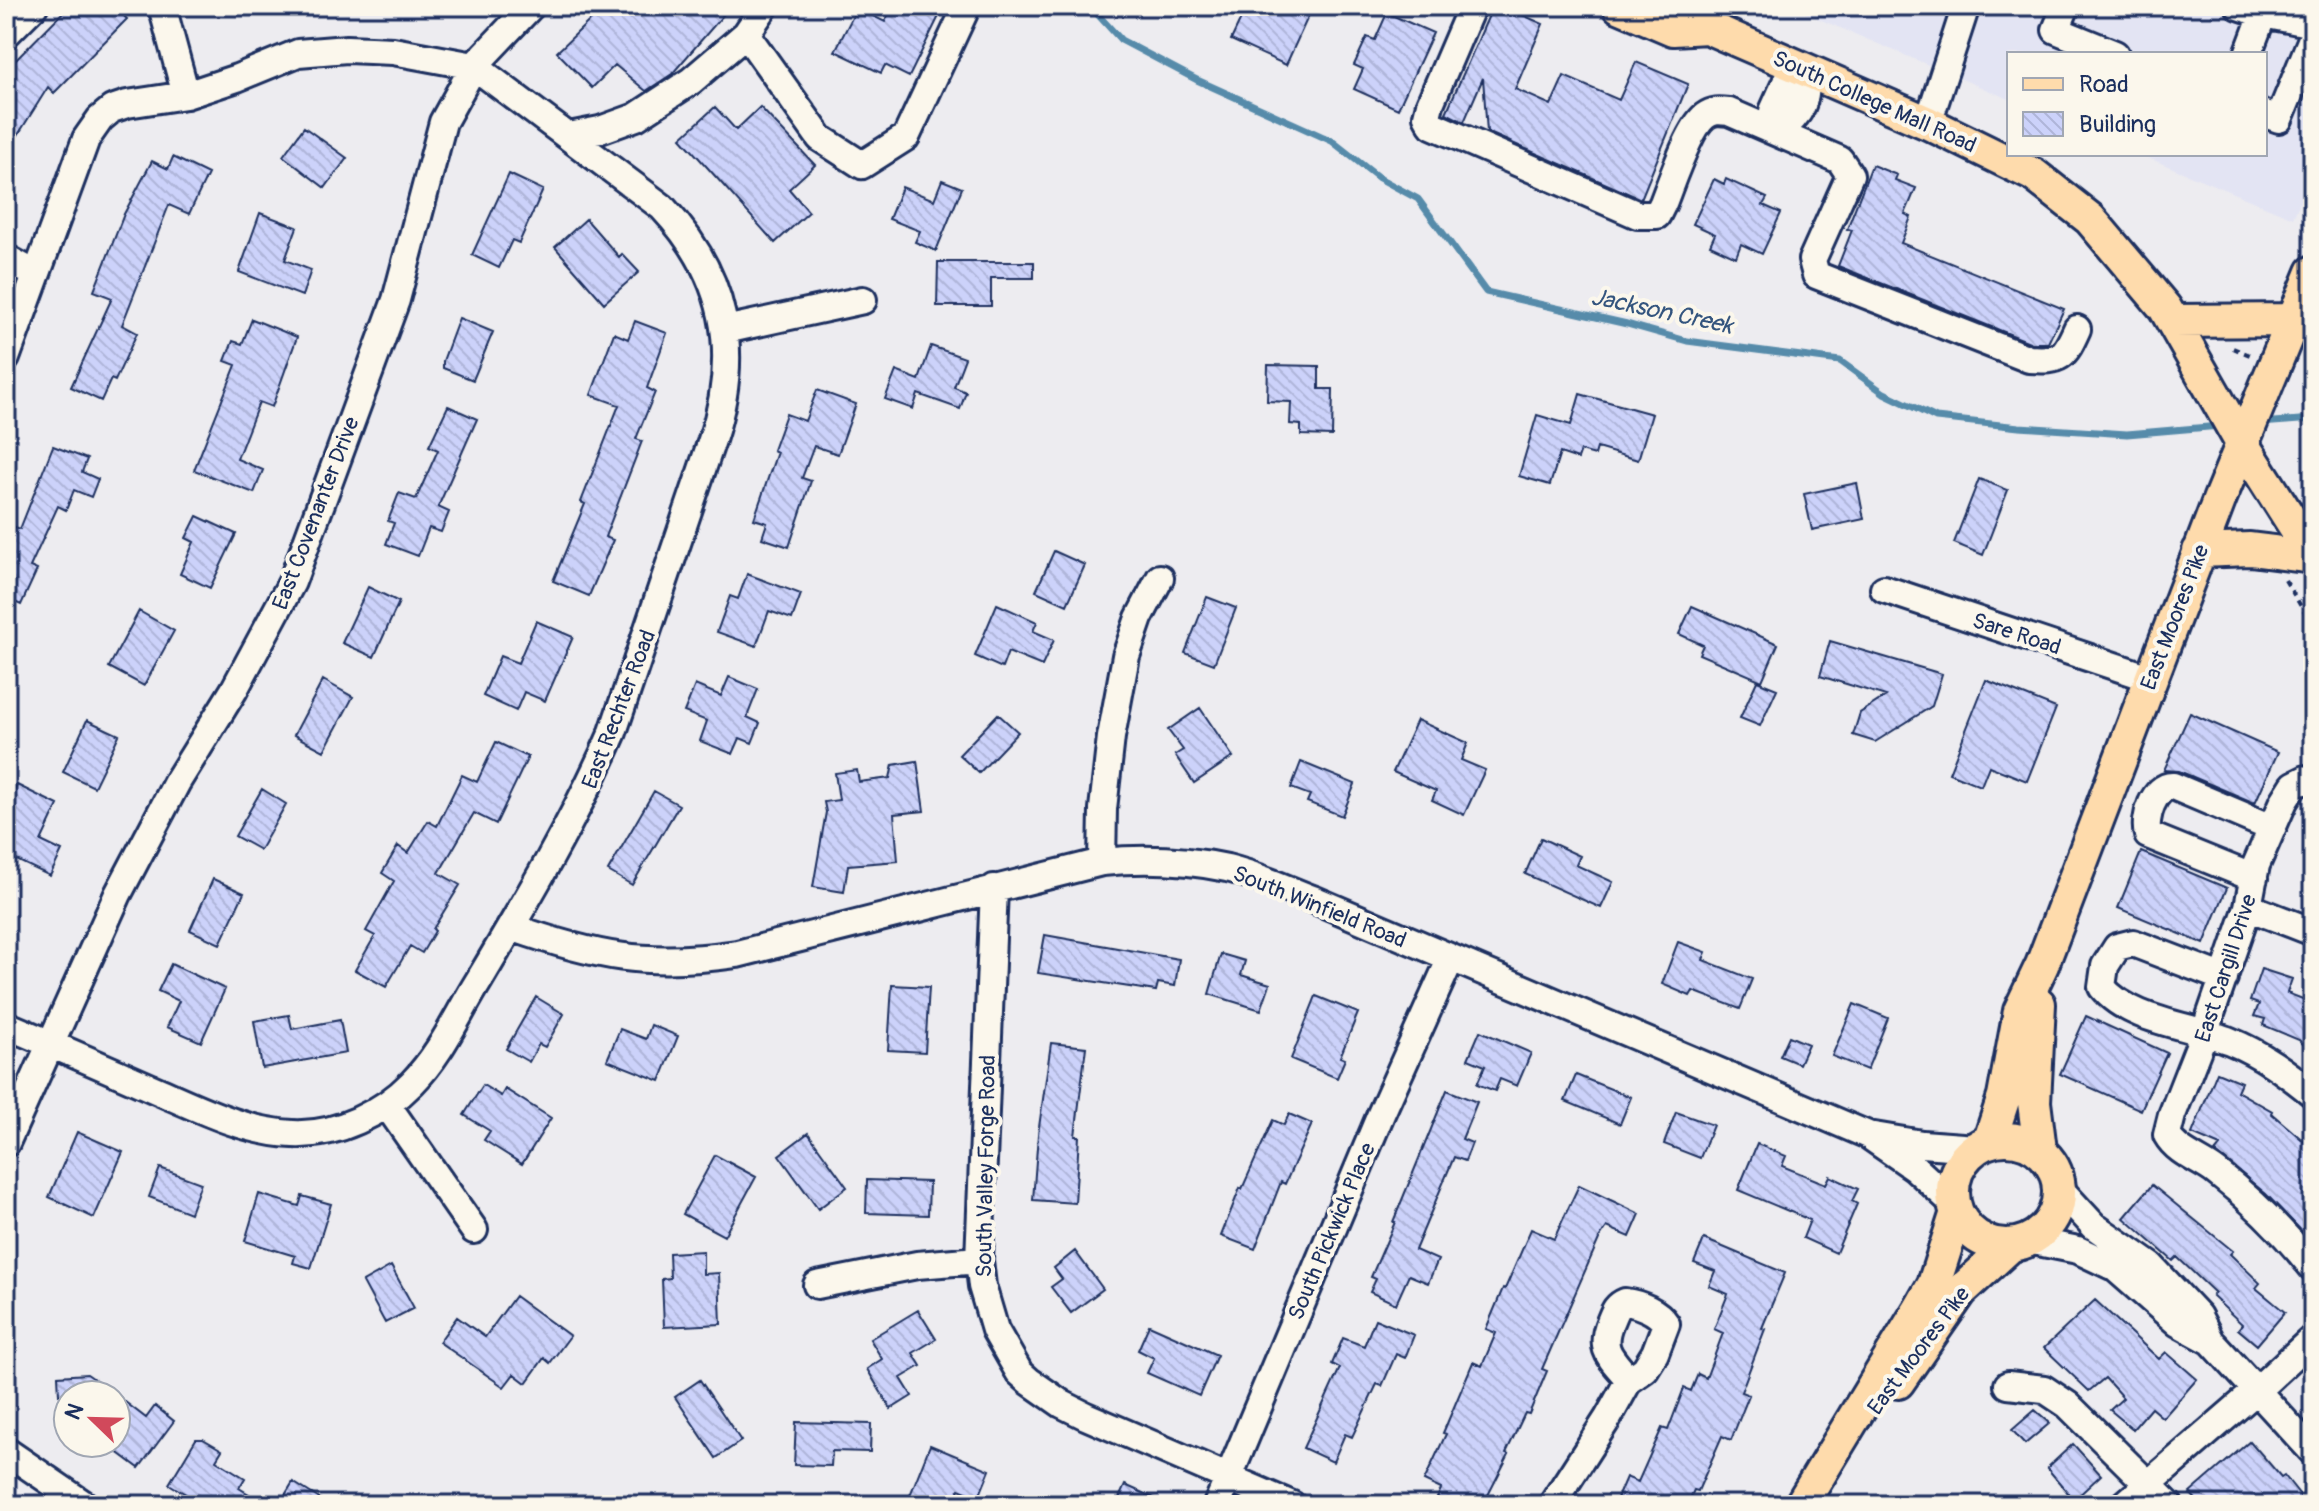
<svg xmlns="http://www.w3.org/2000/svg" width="2319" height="1511" font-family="Pangolin,sans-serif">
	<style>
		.built { fill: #e3e4f3 }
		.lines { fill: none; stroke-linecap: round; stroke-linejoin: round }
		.stream { stroke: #568baa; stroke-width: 7 }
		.building { fill: url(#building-back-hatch); stroke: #1b2f5e; stroke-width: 2 }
		.minor-casing { stroke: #1b2f5e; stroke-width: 32 }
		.major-casing { stroke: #1b2f5e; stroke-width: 38 }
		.path { stroke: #1b2f5e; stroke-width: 4; stroke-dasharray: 6 6; stroke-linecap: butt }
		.minor { stroke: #fbf7ec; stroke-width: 26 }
		.major { stroke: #fedbac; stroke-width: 32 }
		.labels { text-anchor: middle; stroke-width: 8; stroke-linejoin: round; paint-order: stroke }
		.street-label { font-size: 22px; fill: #1b2f5e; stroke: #fbf7ec }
		.water-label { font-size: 24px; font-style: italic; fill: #34557e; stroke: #fbf7ec }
	</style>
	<defs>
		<pattern id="building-back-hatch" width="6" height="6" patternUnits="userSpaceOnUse" patternTransform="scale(2)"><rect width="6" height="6" fill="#ccd2fa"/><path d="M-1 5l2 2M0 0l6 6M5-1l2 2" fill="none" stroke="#afb5d9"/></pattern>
	</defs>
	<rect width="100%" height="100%" fill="#edecf0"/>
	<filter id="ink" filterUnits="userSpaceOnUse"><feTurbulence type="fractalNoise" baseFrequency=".0125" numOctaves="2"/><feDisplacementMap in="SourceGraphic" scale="16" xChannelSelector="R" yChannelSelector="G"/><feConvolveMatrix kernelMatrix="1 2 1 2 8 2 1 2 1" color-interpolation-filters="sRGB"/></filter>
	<g filter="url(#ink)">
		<path class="built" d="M1788,6h525v167l-20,45 -154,-64h126v-100h-256v45z"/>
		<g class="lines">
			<path class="stream" d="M1090,6l31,34 76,40 135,61 47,37 39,21 68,93 141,32 60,17 153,20 44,32 52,25 83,9 108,7 93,-8
				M2260,423l53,-4"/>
		</g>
		<path class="building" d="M69,6h45l13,13 -73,74 -6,-6 -42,67v-84z
			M605,6h126l-59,68 -26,17 -31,-26 -23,23 -35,-36z
			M892,6h52l-35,71 -24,-12 -4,8 -46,-22 22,-43 28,14z
			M1247,6h66l-27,59 -55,-25z
			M1493,6h9l41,18 -28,65 36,16 13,-29 55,24 17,-38 52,22 -47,115 -154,-67 -4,-54 -19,44 -18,-9z
			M1387,13l46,20 -35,76 -44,-20 9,-20 -9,-4 13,-28 8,3z
			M715,107l21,23 24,-23 55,58 -26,24 20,23 -34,31 -94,-105z
			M304,127l43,31 -22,30 -42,-32z
			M173,157l35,17 -19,40 -20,-9 -47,120 15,8 -22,48 -4,-2 -10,22 -30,-14 41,-89 -18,-7 30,-77 28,-53 16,8z
			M1872,165l25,10 -2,5 21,8 -11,26 6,3 -10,26 163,66 -16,34h-16l-194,-77 14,-36 -5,-1z
			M509,174l34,16 -24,53 -7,-3 -13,28 -27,-13z
			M1714,179l10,5 2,-5 41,19 -4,7 18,8 -19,41 -21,-10 -5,13 -26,-12 5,-11 -22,-10z
			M942,180l20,8 -26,63 -21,-9 5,-11 -31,-12 13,-32 32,13z
			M260,213l37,14 -12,33 26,10 -9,26 -63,-24z
			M586,219l33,38 3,-3 17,18 -35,31 -49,-56z
			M938,262h96v16h-43v28h-54z
			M459,318l34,14 -20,48 -30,-12v-7z
			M252,319l45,18 -25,70 -13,-5 -22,57 26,11 -9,23 -60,-23 42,-105 -11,-4 8,-20 9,3z
			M635,321l32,12 -20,55 8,4 -19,47 6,2 -37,96 8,3 -24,56 -36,-15 32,-77 -4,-2 38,-97 -28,-10 23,-62 14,6z
			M931,346l34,12 -11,29 12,5 -6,17 -42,-15 -5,15 -28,-10 11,-28 23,9z
			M1268,365l51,1v23h14l-1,47 -31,-1v-10l-11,-1 1,-22 -24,-1z
			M817,390l39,14 -18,50 -24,-8 -12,32 9,3 -22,66 -27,-9 5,-15 -13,-4 23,-67 -4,-2 13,-36 19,7z
			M1580,394l72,20 -14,46 -41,-12 -2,7 -14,-4 -3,8 -18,-6 -10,32 -31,-9 18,-61 34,10z
			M448,406l29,13 -39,88 11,5 -8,20 -12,-4 -11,28 -32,-12 8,-21 -6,-2 11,-28 17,6 22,-49 -9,-4z
			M53,446l34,13 -5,13 16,7 -7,18 -17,-7 -8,20 -8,-4 -28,61 7,3 -16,35 -15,-7v-63l4,-10 10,4z
			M1979,479l29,11 -25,65 -29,-12z
			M1857,483l7,36 -52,11 -8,-36z
			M197,516l39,18 -26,54 -30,-14 14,-32 -8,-4z
			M1054,551l31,14 -18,40 -31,-14z
			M747,574l54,20 -9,25 -23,-8 -13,35 -39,-14 13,-36 8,3z
			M368,587l31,15 -25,55 -32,-14z
			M1207,597l29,11 -22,56 -29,-11z
			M997,604l40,18 -4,9 21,9 -12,26 -34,-14 -6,16 -27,-12z
			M1692,606l86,38 -16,37 -63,-27 4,-9 -24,-11z
			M139,611l35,20 -30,55 -35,-19z
			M536,621l37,16 -28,64 -21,-9 -8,19 -33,-15 17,-40 18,7z
			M1830,641l112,33 -10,32 -57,36 -22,-7 7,-22 26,-17 -66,-20z
			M729,677l29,12 -11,28 13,6 -8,20 -12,-5 -7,16 -33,-13 7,-20 -23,-9 11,-27 26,11z
			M323,680l30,17 -29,54 -30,-16z
			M1986,680l70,28 -29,73 -38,-15 -8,20 -32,-13z
			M1757,681l20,8 -17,37 -20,-8z
			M1200,708l33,49 -39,26 -19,-28 8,-5 -15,-20z
			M2190,713l88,39 -23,51 -76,-32 -15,-1z
			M998,714l20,18 -39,41 -20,-18z
			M87,720l32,15 -25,52 -31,-15z
			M1417,720l51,23 -7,17 24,10 -21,45 -32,-15 4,-9 -43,-19z
			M496,742l32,15 -32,67 -22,-11 -35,60 21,12 -27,44 2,2 -13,22 -12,-7 -24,41 -31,-17 20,-34 -9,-5 28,-50 -12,-8 16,-27 10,7 20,-32 9,5 25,-51 15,7z
			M917,761l7,50 -30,3 4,47 -50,4 -4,27 -31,-5 13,-75 -2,-10 15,-2 -4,-27 22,-3 2,12 31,-4 3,-13z
			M1301,762l54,22 -13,32 -35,-14 3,-7 -19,-7z
			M17,785l41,20 -17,36 21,10 -12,25 -44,-21v-47z
			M262,789l24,15 -26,46 -25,-14z
			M654,791l25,14 -47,80 -24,-14z
			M1541,838l39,18 -4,9 37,17 -12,26 -76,-34z
			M2141,852l86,36 -23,56 -86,-36z
			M213,879l31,14 -24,51 -30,-14z
			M1045,935l134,24 -4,27 -17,-3 -2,8 -118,-18z
			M1678,942l28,10 -3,8 49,19 -12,30 -47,-18 -3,5 -28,-12z
			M1221,954l24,7 -4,14 29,9 -9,26 -52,-16z
			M171,964l54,25 -24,53 -34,-15 12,-26 -21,-10z
			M2261,969l31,10 -5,14 26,10v51l-14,-14 -36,-15 2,-6 -11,-3 5,-12 -9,-3z
			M892,985l37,2 -4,65 -37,-2z
			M1316,996l42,17 -18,44 5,2 -8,19 -46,-19z
			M536,997l28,17 -19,33 -6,-3 -10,18 -23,-13z
			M1854,1004l34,14 -21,52 -35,-14z
			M289,1015l3,14 48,-9 6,33 -84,15 -8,-47z
			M2086,1016l81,37 -26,57 -81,-36z
			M651,1025l27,11 -18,45 -53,-21 13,-31 26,10z
			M1480,1031l51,22 -14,33 -17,-7 -5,12 -18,-7 8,-18 -17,-7z
			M1789,1036l19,8 -9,20 -19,-8z
			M1051,1043l35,4 -11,89h4l-4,67 -42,-3 5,-66z
			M2217,1072l24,10 -4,9 35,20 -1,2 42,36v44l-9,10 9,10v30l-47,-49 -51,-42 5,-6 -28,-12z
			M1576,1075l55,22 -11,27 -55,-23z
			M483,1085l18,11 4,-7 46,29 -29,46 -38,-24 6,-9 -26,-16z
			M1447,1090l30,12 -15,37 10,4 -7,18 -11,-4 -39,93 23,10 -10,23 -19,-8 -13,29 -26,-12 6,-13 -5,-2 24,-55h-2z
			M1676,1112l37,13 -13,33 -36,-14z
			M1289,1114l23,10 -27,60 -4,-2 -26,67 -34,-13 19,-48 2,1 31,-69 11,5z
			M77,1132l46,20 -29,66 -45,-21z
			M808,1133l39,54 -29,22 -39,-54z
			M1757,1144l29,12 -4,10 44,18 4,-8 28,13 -6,12 5,3 -21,49 -33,-15 7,-18 -72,-30z
			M715,1155l41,22 -32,59 -41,-22z
			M160,1168l41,15 -11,30 -41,-16z
			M867,1180l62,2 -1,33 -62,-2z
			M1579,1185l61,29 -10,23 -23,-10 -8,12 -57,130 5,2 -18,43 -4,-1 -19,40 3,1 -26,51h-49l7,-16 -17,-8 22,-47 -3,-1 30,-71 9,4 14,-33 -10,-4 17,-41 2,1 26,-60 23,10z
			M2152,1185l81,66 -3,3 30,29 -4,5 29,24 -28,33 -19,-16 4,-5 -30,-28 3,-3 -38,-36 -4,4 -49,-43z
			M259,1194l40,12 3,-10 29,8 -20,64 -18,-5 2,-7 -50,-15z
			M1704,1239l81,34 -23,55 3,1 -24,63 8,3 -18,45 -9,-4 -24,55 -4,-1 -7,15h-73l12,-28 12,5 24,-54 6,2 16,-42 7,3 7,-17 8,4 17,-45 -9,-4 14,-35 -19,-8 6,-15 -21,-8z
			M703,1251v23l16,-1 2,51 -57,3 -2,-48 8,-1 -1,-25z
			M1075,1251l28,38 -32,24 -20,-26 11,-8 -8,-11z
			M391,1266l23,42 -29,15 -22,-41z
			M515,1296l55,40 -20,27 -6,-5 -18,25 -12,-9 -10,13 -65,-45 18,-25 28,20z
			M2095,1300l64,59 7,-7 31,27 -34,39 -12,-10 -18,21 -23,-19 13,-12 -18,-20 -16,13 -45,-43z
			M918,1310l18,29 -23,14 8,13 -20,12 11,18 -21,13 -24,-40 15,-10 -12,-20z
			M1375,1319l39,16 -9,23 -9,-4 -14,32 -5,-2 -25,53 -7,-3 -12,28 -30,-14 37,-80 -8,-4 11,-26 21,8z
			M1149,1325l68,30 -18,41 -52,-23 7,-15 -16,-8z
			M87,1374l3,2 26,19h-57l-1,-19z
			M700,1380l41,61 -25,17 -41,-61z
			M116,1395l30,23 9,-12 19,15 -35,47 -23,-17z
			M2035,1410l15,13 -25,21 -13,-14z
			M796,1422l75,2 -1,28 -38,-1 -1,15 -37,-1z
			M196,1439h7l19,11 -6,10 29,18 -6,10 28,17h-63l-35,-21z
			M2250,1441l31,36 3,-2 24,30h-107l-11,-12z
			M2073,1444l28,31 -27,25 -27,-32z
			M930,1445l60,25 -11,27 -20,-8 -7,16h-27l-16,-7z
			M293,1482l36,23h-50z
			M1125,1485l45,20h-54z"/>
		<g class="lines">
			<defs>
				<path id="minor" d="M162,6l24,89
					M1465,6l4,7 -39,91 -3,12 5,9 206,90h19l6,-12c8,-20 26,-75 42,-87 8,-6 15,-5 24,-4l111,48 10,15 -38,85 4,15 213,84c32,2 35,-1 48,-30
					M2066,6l-10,24 59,24
					M2239,6l24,8 50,10
					M6,34l28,-28
					M746,34l74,104 42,27 44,-28 61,-131
					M2248,54l18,-48
					M1805,69c4,30 -3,46 -28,63l-4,-21 14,-31z
					M2265,114l14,5 34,-83
					M1928,123l38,-117
					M569,136l31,-6 36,-13 55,-36 55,-47 19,-28
					M6,258l29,16
					M725,330l138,-30
					M6,358l80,-219 14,-20 12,-10 15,-5 59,-9 51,-17 61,-25 49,-4 46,2 81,15 188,141c64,68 79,144 50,233l-99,292c-38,87 -86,168 -135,250 -21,34 -37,72 -66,101 -29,30 -76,53 -119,51 -48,-2 -93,-25 -137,-44 -50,-22 -100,-44 -150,-65
					M1884,589l266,89
					M2313,782l-7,-3 -12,6 -10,16 -28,64 -8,42 -43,124 -33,84 -5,20c10,18 34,25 49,37 36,28 69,61 97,96
					M1102,862l1,-53 8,-72 15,-81 13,-38 21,-40
					M2254,878l-106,-43c-5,-16 6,-50 25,-49l99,42
					M994,888l-15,372 3,26 13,44 24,42 10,9 33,23 24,12 206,89
					M2248,907l65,25
					M511,927c85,30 135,40 226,27l365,-92c40,-4 86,-2 125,6 30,7 59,21 88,32l553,235
					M2224,978l-91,-35 -16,4 -12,19 -3,21c27,34 88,38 128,54 32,13 57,32 83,53
					M387,1105l87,125
					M6,1143l112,-249 59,-112 57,-92 58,-108 104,-282 47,-178 31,-56 57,-60
					M1954,1204l-40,-37 -46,-32 54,9 54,4
					M2028,1240l50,10 36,17 64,56 33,18 -13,-25 -47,-50 -57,-40 -35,-38
					M817,1285l100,-20 62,-5
					M2211,1341l102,111
					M2008,1385l36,4 24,16 101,100
					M6,1451l79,54
					M1217,1505l164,-391 70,-156
					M1552,1505l56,-87 21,-38 16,-11 10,-16 11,-29c-8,-13 -26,-20 -41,-22 -10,4 -11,11 -15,20 -12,29 2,36 19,58
					M2124,1505l133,-115 56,-52"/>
				<path id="major" d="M1619,6l54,23 34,-2 221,96 106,52 56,44 75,89 78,137 70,110
					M2173,321l121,-1
					M2199,551l51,-2 63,8
					M2039,1004l-5,98 6,48
					M1953 1192a53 53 0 1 1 106 0a53 53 0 1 1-106 0Z
					M1990,1140l14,-43 16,-86 22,-46 178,-467 93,-226
					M1898,1382l63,-91 50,-46
					M1801,1505l120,-198 13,-23 23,-72"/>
			</defs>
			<use href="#minor" class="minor-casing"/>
			<use href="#major" class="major-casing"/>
			<path class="path" d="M2233,348l17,7
				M2285,580l28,46"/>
			<use href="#minor" class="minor"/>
			<use href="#major" class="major"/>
		</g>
	</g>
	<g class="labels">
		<g class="street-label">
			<text transform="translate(1875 101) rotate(24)" y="8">South College Mall Road</text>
			<text transform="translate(315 513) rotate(-69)" y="8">East Covenanter Drive</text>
			<text transform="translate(2174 617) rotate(-69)" y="8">East Moores Pike</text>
			<text transform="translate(2017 633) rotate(18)" y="8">Sare Road</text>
			<text transform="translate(618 709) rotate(-69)" y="8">East Rechter Road</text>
			<text transform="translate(1320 906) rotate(22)" y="8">South Winfield Road</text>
			<text transform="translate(2225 968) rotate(-72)" y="8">East Cargill Drive</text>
			<text transform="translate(985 1166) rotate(-89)" y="8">South Valley Forge Road</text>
			<text transform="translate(1331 1231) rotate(-67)" y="8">South Pickwick Place</text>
			<text transform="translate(1918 1350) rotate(-53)" y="8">East Moores Pike</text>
		</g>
		<g class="water-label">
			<text transform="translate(1662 311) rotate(12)" y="8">Jackson Creek</text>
		</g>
	</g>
	<rect width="2319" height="1511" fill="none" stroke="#fbf7ec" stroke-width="32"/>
	<rect x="16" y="16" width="2287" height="1479" fill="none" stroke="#1b2f5e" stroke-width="3" filter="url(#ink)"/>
	<rect x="2007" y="52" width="260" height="104" fill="#fbf7ec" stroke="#a1a7b3" stroke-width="2"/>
	<rect x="2023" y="78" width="40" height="12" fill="#fedbac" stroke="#a1a7b3" stroke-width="2"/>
	<text x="2079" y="92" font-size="24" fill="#1b2f5e">Road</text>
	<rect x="2023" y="112" width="40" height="24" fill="url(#building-back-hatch)" stroke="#a1a7b3" stroke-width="2"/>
	<text x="2079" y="132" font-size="24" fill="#1b2f5e">Building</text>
	<g transform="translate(92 1419) rotate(293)"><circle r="38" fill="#fbf7ec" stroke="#a1a7b3" stroke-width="2"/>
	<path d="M0-6L14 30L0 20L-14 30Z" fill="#d1495b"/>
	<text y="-12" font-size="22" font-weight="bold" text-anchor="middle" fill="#1b2f5e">N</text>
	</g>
</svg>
